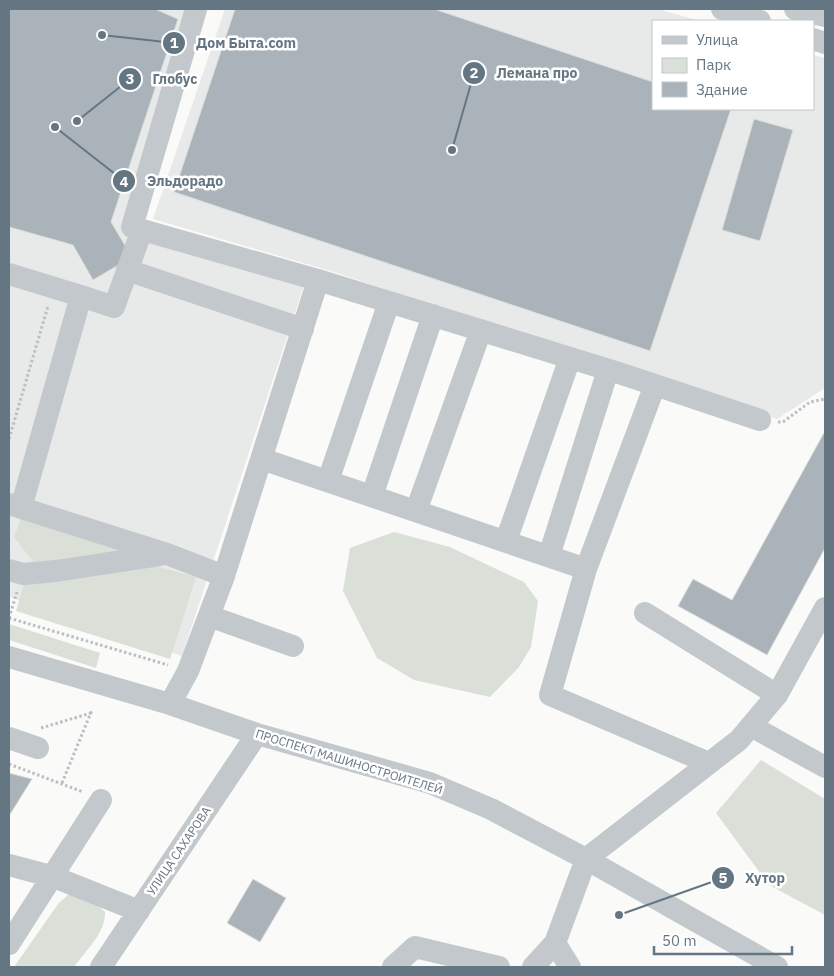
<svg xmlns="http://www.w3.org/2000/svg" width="834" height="976" font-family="'IBM Plex Sans',sans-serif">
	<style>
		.built { fill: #e8e9e9 }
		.green { fill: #dadfd7 }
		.building { fill: #aab3b9; stroke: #dcdcda }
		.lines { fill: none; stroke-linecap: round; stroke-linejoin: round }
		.path { stroke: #bbbfc2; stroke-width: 3; stroke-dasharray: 2.5 2.5; stroke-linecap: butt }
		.minor { stroke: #c3c8cc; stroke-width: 22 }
		.labels { text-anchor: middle; stroke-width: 5; stroke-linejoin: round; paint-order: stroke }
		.street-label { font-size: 12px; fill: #657683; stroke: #fff }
		.leader { fill: none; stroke: #657683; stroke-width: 2 }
		.callout-dot { fill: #657683; stroke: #fff; stroke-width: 2 }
		.mark-label { font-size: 15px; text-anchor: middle; font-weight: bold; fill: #fff }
		.callout-label { font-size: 14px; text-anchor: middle; font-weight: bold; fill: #657683; stroke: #fff; stroke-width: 5; stroke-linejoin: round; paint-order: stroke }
	</style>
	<rect width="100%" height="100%" fill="#fafaf8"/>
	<path class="built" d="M9,9h199l-64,214 164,50 -126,383 -173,-59z
		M225,9h433l42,12h-47v88h160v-54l12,3v330l-48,31 -443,-147 -181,-53z"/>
	<path class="green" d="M21,518l105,33 -90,14 -22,-28z
		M394,532l56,15 74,35 14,19 -7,46 -12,20 -29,30 -76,-17 -37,-22 -34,-67 7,-43z
		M152,565l44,12 -26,82 -154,-48 8,-27z
		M9,624l91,29 -4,15 -87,-28z
		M761,760l64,39v116l-56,-30 -53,-72z
		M69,894l27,10 9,8c1,21 -20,39 -31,55h-60l44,-63z"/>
	<path class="building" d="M9,9h146l23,10 -67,203 21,35 -39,23 -20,-35 -64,-18z
		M235,9h199l219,73v27h78l-81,242 -476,-159z
		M754,119l39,11 -33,111 -38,-11z
		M825,431v117l-58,107 -89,-49 15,-27 39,21z
		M9,773l23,6 -23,37z
		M253,879l33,19 -26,44 -33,-19z"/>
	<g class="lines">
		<path class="path" d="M778,422h5l27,-20 15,-3
			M9,439l39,-133
			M9,618l159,47
			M9,618l8,-26
			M41,728l50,-15
			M9,764l74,28
			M62,783l30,-73"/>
		<path class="minor" d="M196,9l-64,218 186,53 -94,296
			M722,9l38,12
			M795,9l30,7
			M813,39l12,4
			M127,270l176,59
			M9,274l72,22 -60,212
			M318,280l304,94 138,46
			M81,296l33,11 28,-77
			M262,459l324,110 -36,126 159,68
			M328,481l61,-179
			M372,496l61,-181
			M9,504l158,50 57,22 -36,95 -18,33
			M416,511l65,-181
			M506,541l64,-183
			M549,556l59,-186
			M586,569l69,-184
			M9,570l14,4 33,-3 105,-16
			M645,613l132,82
			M209,616l84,30
			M9,657l161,47 87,30 173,49 61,26 95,50 191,108
			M751,726l74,41
			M9,738l29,10
			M9,865l45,12 85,34
			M555,943l15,24
			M9,944l92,-144
			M101,967l156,-233
			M393,967l22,-20 84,20
			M533,967l22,-24 31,-84 153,-119 38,-45 48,-87"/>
	</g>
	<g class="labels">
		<g class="street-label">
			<text transform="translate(349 762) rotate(17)" y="4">ПРОСПЕКТ МАШИНОСТРОИТЕЛЕЙ</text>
			<text transform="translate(179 851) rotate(-56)" y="4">УЛИЦА САХАРОВА</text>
		</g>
	</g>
	<path class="leader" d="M102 35L174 43M452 150L474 73M77 121L130 79M55 127L124 181M619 915L723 878"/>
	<g class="callout-dot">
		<circle cx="102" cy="35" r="5"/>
		<circle cx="452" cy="150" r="5"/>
		<circle cx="77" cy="121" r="5"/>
		<circle cx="55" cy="127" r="5"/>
		<circle cx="619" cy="915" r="5"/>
		<circle cx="174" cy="43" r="12"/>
		<circle cx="474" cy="73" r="12"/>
		<circle cx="130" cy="79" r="12"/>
		<circle cx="124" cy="181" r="12"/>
		<circle cx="723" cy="878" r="12"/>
	</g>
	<g class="mark-label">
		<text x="174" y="48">1</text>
		<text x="474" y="78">2</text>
		<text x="130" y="84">3</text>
		<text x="124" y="187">4</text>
		<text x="723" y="883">5</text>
	</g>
	<g class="callout-label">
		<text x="246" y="48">Дом Быта.com</text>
		<text x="537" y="78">Лемана про</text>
		<text x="175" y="84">Глобус</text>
		<text x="185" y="186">Эльдорадо</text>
		<text x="765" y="883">Хутор</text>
	</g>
	<rect width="834" height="976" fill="none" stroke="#657683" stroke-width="20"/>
	<rect x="652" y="20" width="162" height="90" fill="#ffffff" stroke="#c1c8cd"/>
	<rect x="662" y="36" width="25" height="8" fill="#c3c8cc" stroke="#c1c8cd"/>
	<text x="696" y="45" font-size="15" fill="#657683">Улица</text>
	<rect x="662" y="58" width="25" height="15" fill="#dadfd7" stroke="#c1c8cd"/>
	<text x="696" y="70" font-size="15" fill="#657683">Парк</text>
	<rect x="662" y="82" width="25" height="15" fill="#aab3b9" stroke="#c1c8cd"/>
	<text x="696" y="95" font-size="15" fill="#657683">Здание</text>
	<path d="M654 946v8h138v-8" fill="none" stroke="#657683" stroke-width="2.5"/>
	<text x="662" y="946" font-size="15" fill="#657683" stroke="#ffffff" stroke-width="4" paint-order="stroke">50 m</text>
</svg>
